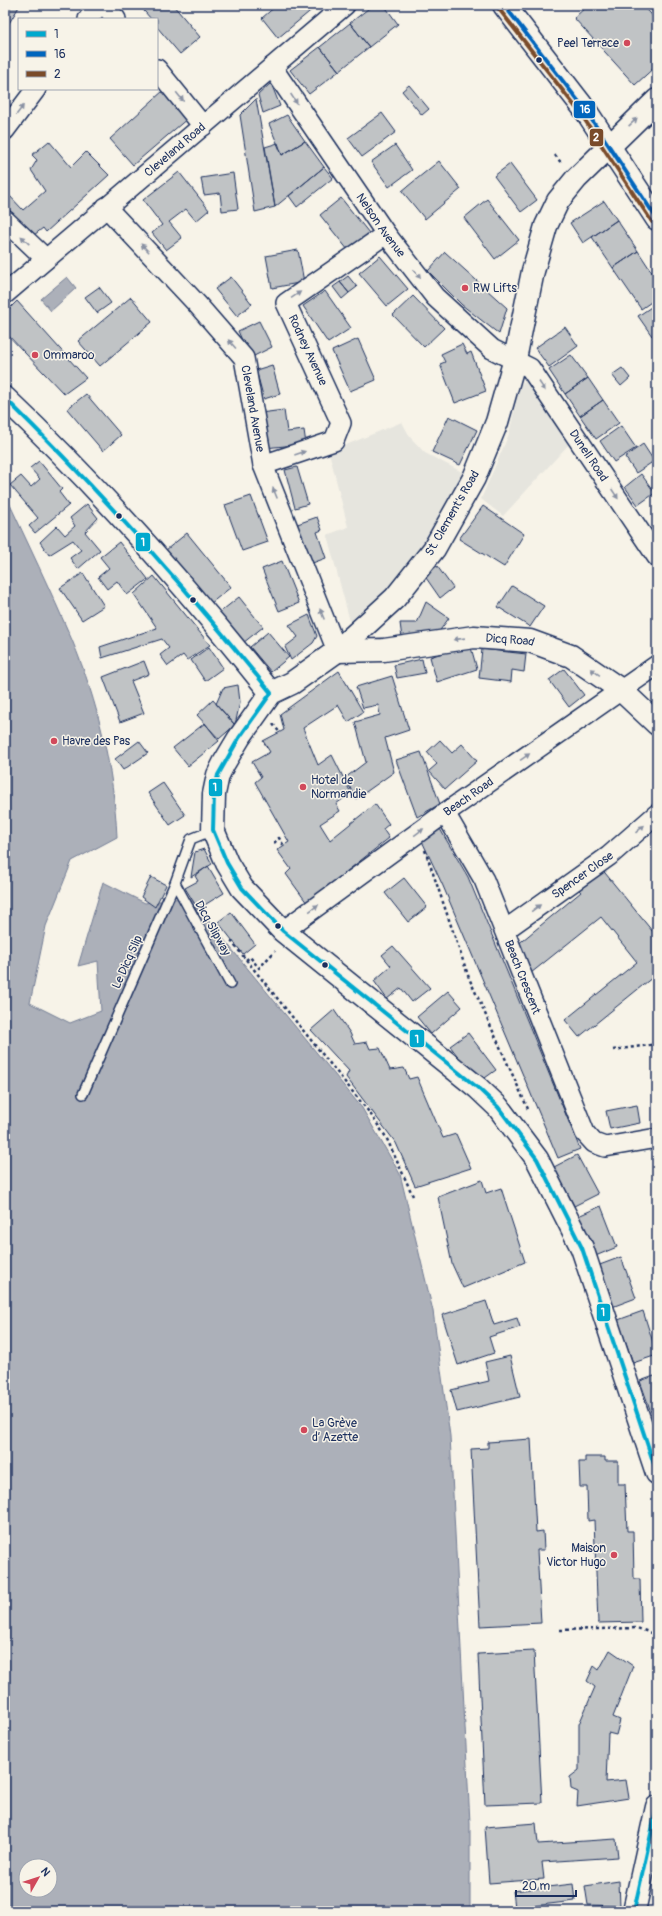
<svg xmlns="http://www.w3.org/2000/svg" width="662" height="1916" font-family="Pangolin,sans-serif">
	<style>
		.built { fill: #e6e5de }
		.water { fill: #acb0b9; stroke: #727c95; fill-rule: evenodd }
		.building { fill: #c0c3c5; stroke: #1b2f5e }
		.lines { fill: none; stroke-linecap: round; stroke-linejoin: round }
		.service-casing { stroke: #1b2f5e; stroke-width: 12 }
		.minor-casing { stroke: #1b2f5e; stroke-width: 22 }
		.secondary-casing { stroke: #1b2f5e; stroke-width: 25 }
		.primary-casing { stroke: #1b2f5e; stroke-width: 25 }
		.trunk-casing { stroke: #1b2f5e; stroke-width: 25 }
		.path { stroke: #1b2f5e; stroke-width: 2.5; stroke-dasharray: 3 3; stroke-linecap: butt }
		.service { stroke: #f7f3e8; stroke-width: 9 }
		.minor { stroke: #f7f3e8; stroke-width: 19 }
		.secondary { stroke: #f7f3e8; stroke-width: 22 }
		.primary { stroke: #f7f3e8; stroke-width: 22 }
		.trunk { stroke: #f7f3e8; stroke-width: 22 }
		.bus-1-casing { stroke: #f7f3e8; stroke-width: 7 }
		.bus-2-casing { stroke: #f7f3e8; stroke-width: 7 }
		.bus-3-casing { stroke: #f7f3e8; stroke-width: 7 }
		.bus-1 { stroke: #00a9ce; stroke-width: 4 }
		.bus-2 { stroke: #0065bd; stroke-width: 4 }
		.bus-3 { stroke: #7a4b2a; stroke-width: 4 }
		.oneway { fill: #8991a3 }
		.poi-dot { fill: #d1495b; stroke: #f7f3e8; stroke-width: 1.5 }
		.bus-dot { fill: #1b2f5e; stroke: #f7f3e8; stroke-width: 1.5 }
		.labels { text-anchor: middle; stroke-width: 3; stroke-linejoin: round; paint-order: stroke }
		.poi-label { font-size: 12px; fill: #1b2f5e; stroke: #f7f3e8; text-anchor: start }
		.street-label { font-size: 12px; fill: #1b2f5e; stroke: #f7f3e8 }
		.line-badge { stroke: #f7f3e8; stroke-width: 1.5 }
		.badge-label { font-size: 11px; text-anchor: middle; font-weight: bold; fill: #fff }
	</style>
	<rect width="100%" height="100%" fill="#f7f3e8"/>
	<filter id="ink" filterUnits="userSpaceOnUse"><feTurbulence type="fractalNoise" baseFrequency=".025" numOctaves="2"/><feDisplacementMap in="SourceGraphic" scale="8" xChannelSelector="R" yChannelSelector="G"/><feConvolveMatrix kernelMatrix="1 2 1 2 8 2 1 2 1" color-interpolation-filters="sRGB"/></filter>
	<g filter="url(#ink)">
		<path class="built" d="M529,379l42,63 -68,74 -22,-17 28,-65 11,-50z
			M402,422l8,15 15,16 39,20 -30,59 -43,56 -40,37 -24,-90 21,-8 -19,-75z"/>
		<path class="water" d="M67,277l9,11 -25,23 -10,-12z
			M5,494c22,48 46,97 67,146 26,62 42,130 45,197l-45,24 -26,65 -16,77 40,20 31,-12 -3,-50 -20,5 25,-84 42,21 44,-6 173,211 38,66 33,137 17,125 20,387v88h-465zM26,1866h24v24h-24z"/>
		<path class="building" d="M5,5h15l-15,25z
			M139,5h34l27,32 -20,17 -23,-27v-8h-6z
			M277,5h36l2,2 -37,31 -16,-20z
			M373,5h11l14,19 -29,23 -19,-24z
			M588,5h55l14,16v44l-22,20 -61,-67z
			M350,23l19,24 -30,24 -19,-24z
			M320,47l19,24 -30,23 -19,-24z
			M271,83l9,23 -17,7 -5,-18z
			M409,85l20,24 -7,6 -20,-24z
			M164,90l24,28 -55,47 -23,-26z
			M256,99l19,108 -20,5 -15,-97z
			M382,113l14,19 -34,25 -14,-19z
			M287,115l18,26 -23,14 -13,-31z
			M49,141l22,26 15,-15 23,23 -63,57 -3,-4 -9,7 -29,-25v-13l3,-3 15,16 22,-19 -14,-21 6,-10 -5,-5z
			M305,141l19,26 -49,40 -10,-60 13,-4 4,12z
			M395,145l17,25 -23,17 -18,-25z
			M439,161l22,28 -36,30 -23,-28z
			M510,164l27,36 -16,12 -27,-36z
			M324,167l9,11 -36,29 -8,-11z
			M179,172l30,38 -13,11 -10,-12 -17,13 13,16 -16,12 -14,-17 10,-8 -19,-25z
			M233,173l5,36 -16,2 -2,-18 -16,2 -3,-17z
			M341,198l28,35 -21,17 -28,-35z
			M487,199l32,41 -24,19 -31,-41z
			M604,201l13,19 -34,23 -13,-20z
			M617,220l21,31 -25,17 -21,-31z
			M298,250l6,32 -32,6 -6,-32z
			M638,251l19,29v18l-16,11 -28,-41z
			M445,252l62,56 -8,26 -37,-29 -34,-34z
			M380,256l28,33 -21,17 -28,-33z
			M348,276l9,11 -8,6 -9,-11z
			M231,277l21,27 -15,12 -22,-27z
			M340,282l9,11 -7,6 -9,-12z
			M99,287l12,16 -14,10 -12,-16z
			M325,291l26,37 -23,15 -25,-37z
			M413,296l31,32 -20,19 -31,-32z
			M131,297l21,25 -52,44 -22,-25z
			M17,301l69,77 -22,16 -59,-62v-19z
			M657,303v30l-5,3 -14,-20z
			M259,321l13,26 -22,11 -12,-27z
			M565,327l13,19 -29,21 -14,-19z
			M358,339l18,41 -26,11 -18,-40z
			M462,344l5,10 4,-2 15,39 -31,12 -15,-39 5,-2 -4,-8z
			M571,355l17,23 -23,16 -16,-24z
			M272,365l8,29 -16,5 -8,-29z
			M622,368l8,10 -9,8 -9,-11z
			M588,378l15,22 -23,16 -15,-22z
			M86,394l35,41 -18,16 -36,-42z
			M603,400l16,23 -23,16 -16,-23z
			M284,410l3,22 17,-2 2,14 -42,4 -4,-35z
			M449,416l28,14 -17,35 -28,-13z
			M621,426l15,22 -22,14 -14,-21z
			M643,444l11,17 -18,12 -11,-16z
			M39,461l23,28 -3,3 10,13 -34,28 -6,-7 9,-8 -28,-33 11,-9 10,11 9,-8 -10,-11z
			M297,467l11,37 -13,4 -10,-38z
			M641,474l14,19 -17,12 -13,-18z
			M251,496l17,46 -26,9 -17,-46z
			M87,504l11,14 -13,14 15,18 -22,19 -8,-11 11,-8 -8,-10 -24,15 -9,-13 17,-16 8,9 10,-9 -5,-8z
			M483,506l41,28 -20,33 -45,-28z
			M317,517l5,13 -5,2 9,26 -19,7 -15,-39z
			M187,533l44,54 -21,17 -44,-54z
			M119,542l29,37 -21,16 -10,-14 -10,8 -9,-12 11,-9 -9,-11z
			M282,561l17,42 -20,8 -17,-42z
			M437,566l16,22 -13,10 -16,-23z
			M83,573l21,33 -22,14 -22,-32z
			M154,576l56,69 -23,15 -4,-5 -15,11 -8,-11 9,-7 -7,-9 -60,19 -2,-11 57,-19 -23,-34z
			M512,586l32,20 -14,21 -32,-20z
			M239,597l24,30 -20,16 -24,-30z
			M426,602l23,16 -11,15 -36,5 -2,-15h17z
			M309,615l8,21 -4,7 -22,17 -6,-13 13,-10 -9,-12z
			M268,632l21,25 -18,15 -21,-25z
			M470,644l7,25 -40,13 -7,-25z
			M209,647l14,21 -18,13 -14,-21z
			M482,649l44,5 -2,18 -12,-2 -1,12 -32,-4z
			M422,659l3,14 -28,5 -3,-13z
			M144,661l5,13 -18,7 13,32 -24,9 -17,-45z
			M564,669l20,26 -15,12 -20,-27z
			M339,671l24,41 -15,10 -10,-17 -35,23 15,37 14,-10 19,38 -15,11 4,7 -20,13 10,16 45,-36 14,20 -6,5 6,9 -82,65 -21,-29 5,-5 -14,-19 12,-8 -34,-60 6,-5 -9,-15 18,-10 -7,-11 21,-11 -4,-16z
			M392,676l17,54 -24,8 9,34 -38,27 -11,-21 21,-16 -11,-40 25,-7 -2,-10 -15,3 -7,-21z
			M238,685l2,17 -5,23 -19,-21 7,-16z
			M213,700l22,25 -16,14 -22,-24z
			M205,723l14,18 -31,25 -15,-18z
			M440,740l12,13 10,-9 15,17 -32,28 -16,-18 8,-7 -10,-12z
			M139,741l9,12 -25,17 -8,-11z
			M421,752l19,52 -23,13 -21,-57z
			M163,783l22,32 -15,10 -22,-32z
			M440,829l28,48 112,272 -22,9 -115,-272 -22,-47z
			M204,849l8,15 -21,13 4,-25z
			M208,866l16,27 -26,16 -13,-21 13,-7 -3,-5z
			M601,868l56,69v46l-4,-6 -74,60 -14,-17 72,-58 -36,-45 -70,56 -20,-23 70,-58 -4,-4z
			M151,877l15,8 -11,22 -14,-10z
			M404,878l23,29 -19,15 -23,-29z
			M231,912l24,32 -12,10 -25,-32z
			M393,946l37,42 -18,14 -11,-14 -14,11 -13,-18 17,-15 -9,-11z
			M448,991l14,16 -31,27 -14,-17z
			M334,1010l16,23 5,11 12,-2 3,7 10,-1 10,22 14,-2 5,11 8,-2 26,61 13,-4 15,34 -56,18 -19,-43 -50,-66 3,-6 -38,-41z
			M468,1033l28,37 -18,13 -28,-37z
			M637,1105l3,18 -30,6 -4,-18z
			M577,1155l21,39 -24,12 -20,-39z
			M482,1180l4,13 15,-5 24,74 -62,26 -11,-24 -14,-67z
			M601,1206l16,41 -24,10 -17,-40z
			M621,1257l15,41 -24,9 -15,-41z
			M486,1301l8,24 23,-7 3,9 -31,10 5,16 -36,12 -16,-50z
			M643,1311l14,44 -24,8 -15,-43z
			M510,1356l10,41 -63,15 -6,-22 38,-9 -4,-19z
			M657,1375v54l-17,-48z
			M531,1439l5,93 7,-1 1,19h-7l4,73 -61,3 -9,-177 17,-1v-6z
			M585,1457h20v4h13v23h7l2,47h6l1,48h6l1,43 -43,1 -4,-103 -6,1 -1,-34h-7l-1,-25h6z
			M610,1650l23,16 -20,51 7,3 -4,15 -8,-2 -2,49 20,-2 3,18 -52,8 1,-14 -7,-3 -1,-12 9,-7v-46l16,-37 -8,-6 7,-15 5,4z
			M534,1651l8,152 -57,2 -7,-151z
			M536,1823l2,21 78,-5 2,18 -76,5 2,17 -55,4 -4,-56z
			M657,1857v17l-5,-1z
			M619,1881l1,25 -32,-1 -3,-19z
			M573,1884l2,17 -60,7 -2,-17z"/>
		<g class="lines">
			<defs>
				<path id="service" d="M175,883l55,101
					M83,1094l92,-211 16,-44 22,-9"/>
				<g id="minor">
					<path d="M105,5l11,14"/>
					<path d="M88,19l11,-14"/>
					<path id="s1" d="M272,67l114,167 49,63 57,52 38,19 127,189"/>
					<path d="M157,69l46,57"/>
					<path d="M5,130l31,-41"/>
					<path id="s2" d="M106,207l91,97 47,54 19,107 74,186"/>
					<path d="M5,220l41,39"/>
					<path id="s3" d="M5,294l340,-289"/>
					<path d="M263,465l71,-24 7,-18 -55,-120 100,-69"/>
					<path id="s4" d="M445,813l39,67 101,253 9,10 11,4 46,-8 6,2"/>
					<path id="s5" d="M505,930l104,-74 48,-42"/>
					<path id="s6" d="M283,931l162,-118 212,-148"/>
				</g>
				<g id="secondary">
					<path id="s7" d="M337,651l47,-1 90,-13 56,4 41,15 50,34 36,34"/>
				</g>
				<path id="primary" d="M657,100l-81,79 -18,22 -12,25 -13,45 -18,88 -18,63 -23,56 -40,71 -39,49 -58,53 -45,32 -21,10 -32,45 -15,25 -6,12 -4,19 -1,36 14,33 15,25 41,43 195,157 20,19 39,52 45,89 75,225
					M5,398c96,91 184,192 266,295
					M634,1911l23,-104"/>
				<path id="trunk" d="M504,5l82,106 71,108"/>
			</defs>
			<use href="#service" class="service-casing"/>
			<use href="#minor" class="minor-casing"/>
			<use href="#secondary" class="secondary-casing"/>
			<use href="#primary" class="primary-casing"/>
			<use href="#trunk" class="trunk-casing"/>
			<path class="path" d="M555,155l7,9
				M273,724l7,9
				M274,843l5,-5 5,8
				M425,850l44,128 59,131
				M231,941l138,171 17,25 27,59
				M246,960l4,-3 9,11 16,-17
				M613,1050l44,-6
				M560,1630l77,-2 20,7"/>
			<use href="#service" class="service"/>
			<use href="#minor" class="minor"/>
			<use href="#secondary" class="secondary"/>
			<use href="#primary" class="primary"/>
			<use href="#trunk" class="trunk"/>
			<defs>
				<path id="bus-1" d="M5,398c95,93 183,192 266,295l-32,45 -21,37 -4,19 -1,36 14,33 15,25 41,43 195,157 20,19 39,52 45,89 75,225
					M634,1911l23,-104"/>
				<path id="bus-2" d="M504,5l82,106 71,108"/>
				<path id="bus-3" d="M499,9l82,105 71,108"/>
			</defs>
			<use href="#bus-1" class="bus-1-casing"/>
			<use href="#bus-2" class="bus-2-casing"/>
			<use href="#bus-3" class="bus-3-casing"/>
			<use href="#bus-1" class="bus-1"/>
			<use href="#bus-2" class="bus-2"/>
			<use href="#bus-3" class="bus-3"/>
		</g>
		<defs><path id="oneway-solid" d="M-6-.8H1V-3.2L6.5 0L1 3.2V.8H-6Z"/></defs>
		<g class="oneway">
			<use href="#oneway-solid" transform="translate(180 97) rotate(51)"/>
			<use href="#oneway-solid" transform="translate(294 99) rotate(56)"/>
			<use href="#oneway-solid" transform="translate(20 110) rotate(-53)"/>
			<use href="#oneway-solid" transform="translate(633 122) rotate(-43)"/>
			<use href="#oneway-solid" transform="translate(25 240) rotate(-136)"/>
			<use href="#oneway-solid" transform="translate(145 248) rotate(-134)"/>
			<use href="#oneway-solid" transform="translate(417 274) rotate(51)"/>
			<use href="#oneway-solid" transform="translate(296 295) rotate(-34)"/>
			<use href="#oneway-solid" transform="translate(232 344) rotate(-131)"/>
			<use href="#oneway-solid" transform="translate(542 386) rotate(56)"/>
			<use href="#oneway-solid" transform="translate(300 453) rotate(-19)"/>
			<use href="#oneway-solid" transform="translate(275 493) rotate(-112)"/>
			<use href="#oneway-solid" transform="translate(615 494) rotate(56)"/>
			<use href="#oneway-solid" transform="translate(322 614) rotate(-112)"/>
			<use href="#oneway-solid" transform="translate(459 639) rotate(172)"/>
			<use href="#oneway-solid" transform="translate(595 672) rotate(-145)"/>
			<use href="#oneway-solid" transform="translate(525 757) rotate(-35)"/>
			<use href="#oneway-solid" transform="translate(640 829) rotate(-41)"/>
			<use href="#oneway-solid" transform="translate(419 832) rotate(-36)"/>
			<use href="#oneway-solid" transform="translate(314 908) rotate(-36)"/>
			<use href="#oneway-solid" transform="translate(536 908) rotate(-36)"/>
		</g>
	</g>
	<g class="poi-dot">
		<circle cx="627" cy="43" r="4"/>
		<circle cx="465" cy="288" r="4"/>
		<circle cx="35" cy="355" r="4"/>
		<circle cx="54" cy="741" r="4"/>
		<circle cx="303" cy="787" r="4"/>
		<circle cx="304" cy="1430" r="4"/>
		<circle cx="614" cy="1555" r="4"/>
	</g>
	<g class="bus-dot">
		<circle cx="539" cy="60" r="3.5"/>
		<circle cx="119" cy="516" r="3.5"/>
		<circle cx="193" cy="600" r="3.5"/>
		<circle cx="278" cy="926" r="3.5"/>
		<circle cx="325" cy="965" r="3.5"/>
	</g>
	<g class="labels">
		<g class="poi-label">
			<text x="619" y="47" text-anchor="end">Peel Terrace</text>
			<text x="473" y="292">RW Lifts</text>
			<text x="43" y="359">Ommaroo</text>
			<text x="62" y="745">Havre des Pas</text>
			<text x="311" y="784">Hotel de<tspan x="311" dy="14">Normandie</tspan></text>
			<text x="312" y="1427">La Grève<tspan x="312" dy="14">d’ Azette</tspan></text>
			<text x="606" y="1552" text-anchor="end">Maison<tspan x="606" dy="14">Victor Hugo</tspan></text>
		</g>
		<g class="street-label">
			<text dy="4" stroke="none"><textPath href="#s3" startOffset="223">Cleveland Road</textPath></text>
			<text dy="4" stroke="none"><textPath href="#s1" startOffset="192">Nelson Avenue</textPath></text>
			<text transform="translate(308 350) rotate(65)" y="4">Rodney Avenue</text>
			<text dy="4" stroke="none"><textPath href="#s2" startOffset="256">Cleveland Avenue</textPath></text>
			<text dy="4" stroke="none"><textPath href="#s1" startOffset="507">Dunell Road</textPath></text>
			<text transform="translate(452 513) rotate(-60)" y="4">St. Clement's Road</text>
			<text dy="4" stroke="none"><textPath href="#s7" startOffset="174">Dicq Road</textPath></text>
			<text dy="4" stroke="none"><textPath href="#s6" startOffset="229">Beach Road</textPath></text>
			<text dy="4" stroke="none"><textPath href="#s5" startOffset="95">Spencer Close</textPath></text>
			<text transform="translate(213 928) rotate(61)" y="4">Dicq Slipway</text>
			<text transform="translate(127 962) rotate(-66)" y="4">Le Dicq Slip</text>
			<text dy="4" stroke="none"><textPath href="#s4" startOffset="182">Beach Crescent</textPath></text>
		</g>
	</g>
	<g class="line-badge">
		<rect x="573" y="100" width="23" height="19" rx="4" fill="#0065bd"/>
		<rect x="589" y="128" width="15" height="19" rx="4" fill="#7a4b2a"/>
		<rect x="135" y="532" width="16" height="20" rx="4" fill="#00a9ce"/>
		<rect x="208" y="778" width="15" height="19" rx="4" fill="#00a9ce"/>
		<rect x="409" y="1029" width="16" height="19" rx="4" fill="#00a9ce"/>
		<rect x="596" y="1303" width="15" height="19" rx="4" fill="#00a9ce"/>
	</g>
	<g class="badge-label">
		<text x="585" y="113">16</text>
		<text x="596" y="141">2</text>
		<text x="143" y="546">1</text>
		<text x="215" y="791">1</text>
		<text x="417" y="1043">1</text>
		<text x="603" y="1316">1</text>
	</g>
	<rect width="662" height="1916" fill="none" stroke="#f7f3e8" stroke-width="20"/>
	<rect x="10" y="10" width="642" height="1896" fill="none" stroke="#1b2f5e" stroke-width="1.5" filter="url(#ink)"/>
	<rect x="18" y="18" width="140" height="72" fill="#f7f3e8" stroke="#9fa5b1"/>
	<rect x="26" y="31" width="20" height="6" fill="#00a9ce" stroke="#9fa5b1"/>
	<text x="54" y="38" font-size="12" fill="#1b2f5e">1</text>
	<rect x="26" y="51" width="20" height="6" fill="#0065bd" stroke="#9fa5b1"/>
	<text x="54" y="58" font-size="12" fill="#1b2f5e">16</text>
	<rect x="26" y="71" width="20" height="6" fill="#7a4b2a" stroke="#9fa5b1"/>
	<text x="54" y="78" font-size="12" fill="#1b2f5e">2</text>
	<g transform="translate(38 1878) rotate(51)"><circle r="19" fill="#f7f3e8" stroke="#9fa5b1"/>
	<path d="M0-3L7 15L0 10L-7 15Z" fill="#d1495b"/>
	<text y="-6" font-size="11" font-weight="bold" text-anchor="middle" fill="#1b2f5e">N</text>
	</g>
	<path d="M516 1890v6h60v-6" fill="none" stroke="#1b2f5e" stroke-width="2"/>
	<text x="522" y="1890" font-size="12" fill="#1b2f5e" stroke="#f7f3e8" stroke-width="3" paint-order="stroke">20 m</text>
</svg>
